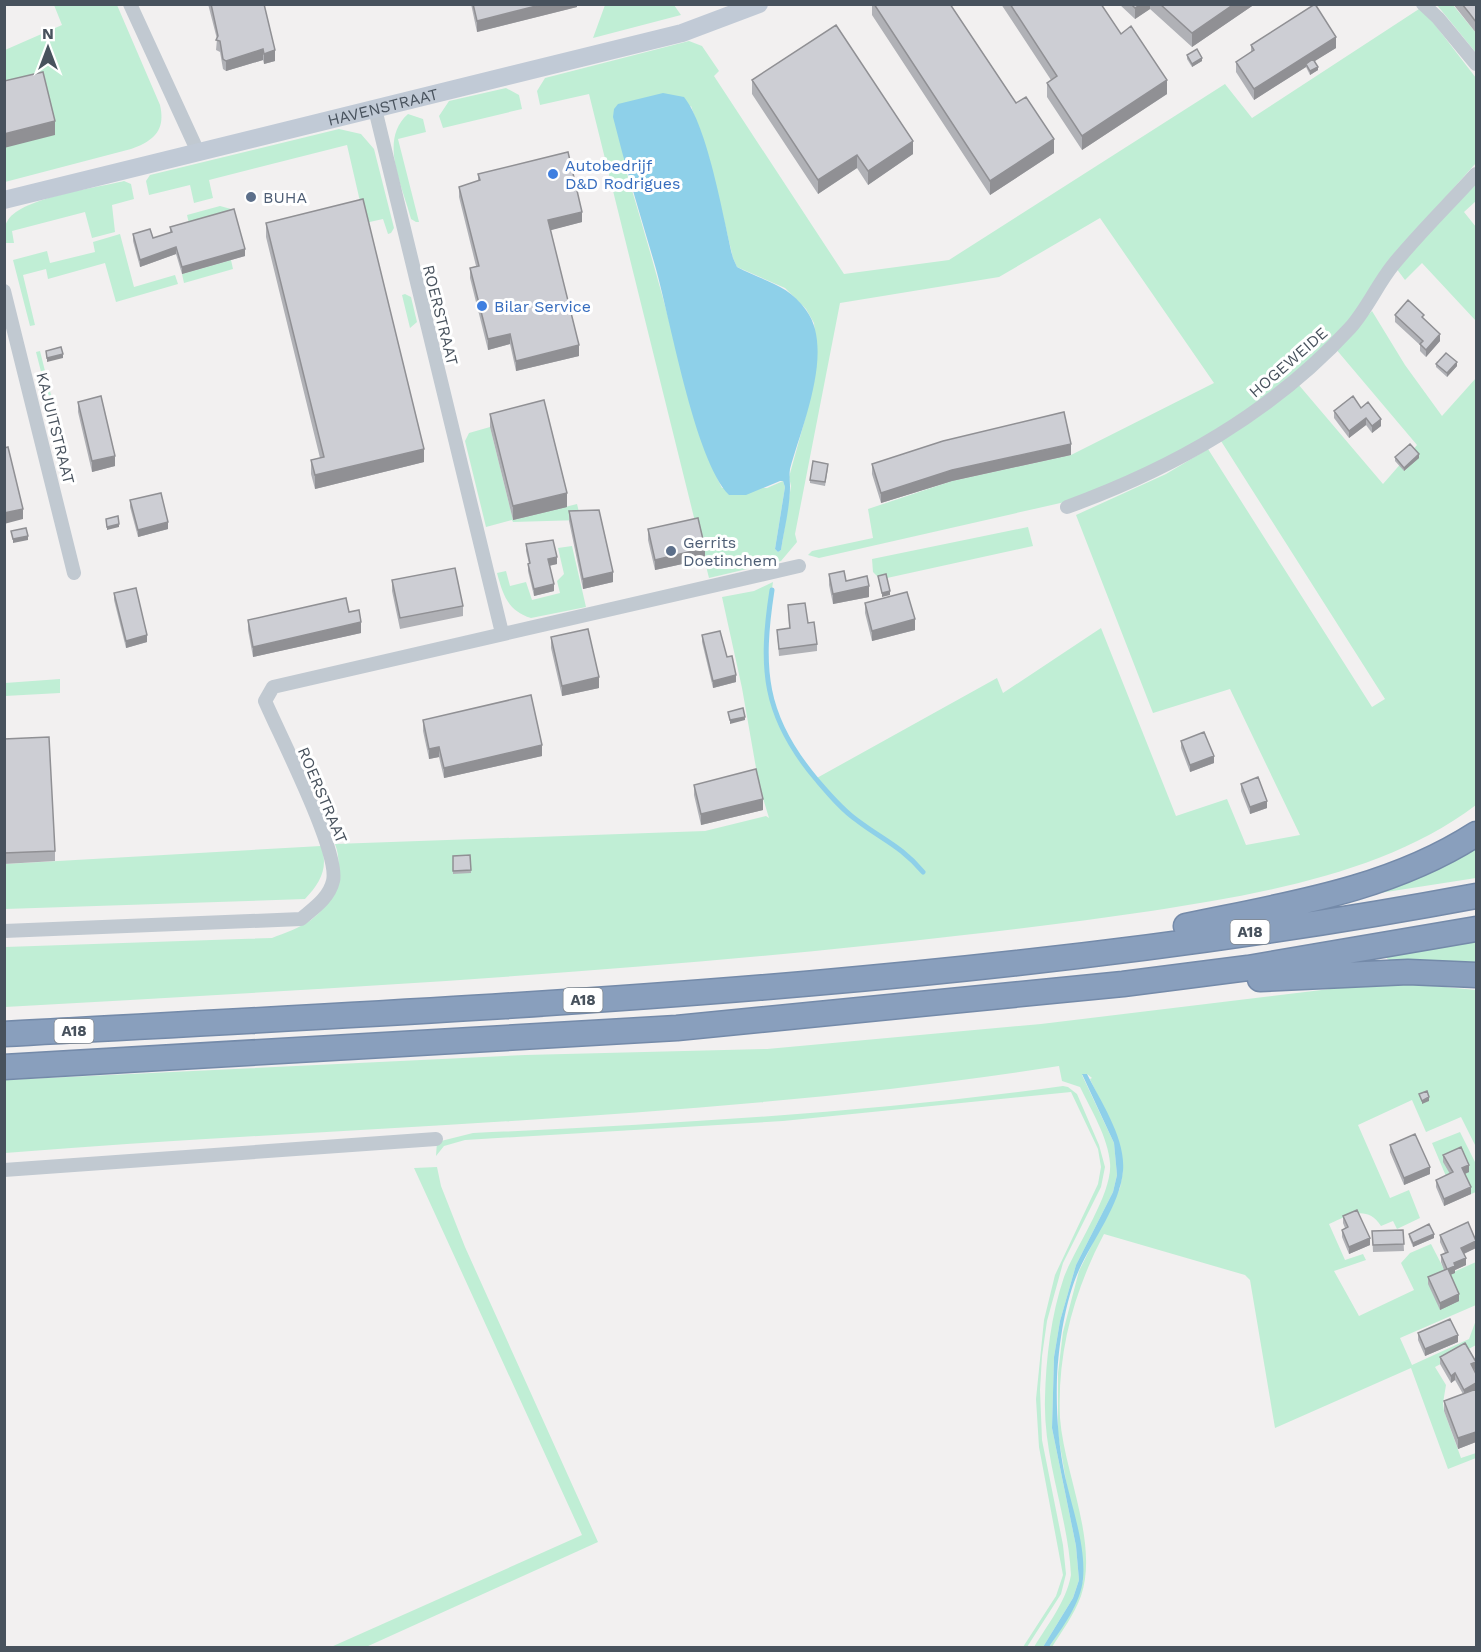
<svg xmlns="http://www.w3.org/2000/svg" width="1481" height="1652" font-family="'Work Sans',sans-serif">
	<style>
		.green { fill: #c0eed5; fill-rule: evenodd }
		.water { fill: #8ed0e9 }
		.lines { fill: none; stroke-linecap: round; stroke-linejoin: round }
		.stream { stroke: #8ed0e9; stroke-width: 5 }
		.highway-casing { stroke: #748aa9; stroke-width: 27 }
		.street { stroke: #c1c9d1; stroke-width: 14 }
		.secondary { stroke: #c1cad6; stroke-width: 18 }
		.highway { stroke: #899fbd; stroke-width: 24 }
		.wall { fill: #b0b1b6 }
		.shaded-wall { fill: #909094 }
		.building { fill: #cdced4; stroke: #909094; stroke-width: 1.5 }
		.shop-dot { fill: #3f7fe0; stroke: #fff; stroke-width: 2 }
		.service-dot { fill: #5c6f8a; stroke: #fff; stroke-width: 2 }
		.labels { text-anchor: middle; stroke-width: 6; stroke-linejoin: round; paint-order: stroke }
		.shield { fill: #fff; stroke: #7f868e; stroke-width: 1.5 }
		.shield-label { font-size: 15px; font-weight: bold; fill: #48525d }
		.street-label { font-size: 16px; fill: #48525d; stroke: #fff }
		.shop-label { font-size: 16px; fill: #366cbe; stroke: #fff; text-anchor: start }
		.service-label { font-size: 16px; fill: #4e5e75; stroke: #fff; text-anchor: start }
	</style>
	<rect width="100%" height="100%" fill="#f2f0f0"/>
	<path class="green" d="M54,5h63l43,100c6,26 -7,36 -29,44l-126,33v-132l57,-25z
		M605,5h69l7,10 -88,23z
		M1437,5h16l23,28v20z
		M1419,9l10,8 47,61v85l-90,101 -41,63 -48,46 -57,46 -88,48 -74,32 -259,59 -11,-3 4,-4 61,-13 -5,-29 84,-28 119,-26 143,-72 -114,-165 -101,59 -159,26 -45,231 2,8 -16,19 -72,17 -120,-484 -49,11 -3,-14 8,-13 144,-37 13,5 17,25 -5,5 130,198 105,-14 276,-176 27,34zM691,106l18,52 24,100 4,9 48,21 21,21 8,14 3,37 -12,59 -16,58 2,9 -10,64 -3,2 -3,-3 10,-62 -2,-6 -16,7h-45c-24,-47 -35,-101 -49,-153 -15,-56 -31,-112 -48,-168z
		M506,88l13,7 3,14 -79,19 -4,-12 10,-15z
		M408,114l15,5 3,13 -28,7 21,83h-3l-5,-3c-8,-32 -33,-79 -3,-105z
		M339,129l22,5 13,15 20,79 -3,5 -3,1 -5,-15 -18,4 -18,-78 -138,35 4,18 -19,5 -4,-18 -41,10 -3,-14 4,-6z
		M124,181l7,3 3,15 -22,6 3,27 -23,6 -7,-26 -73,19 2,12h-9c-1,-8 -2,-16 3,-23 15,-23 89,-32 116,-39z
		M1476,182v19l-12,11 12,15v94l-54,-58 -17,17 -9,-12z
		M220,206l11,3 3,6 -44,13 -3,-13z
		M120,234l14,53 41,-12 3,9 -62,18 -11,-39 -57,16 -2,-10 -23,6 12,50 -5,1 -17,-66 34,-9 3,12 45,-11 -2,-10z
		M231,260l2,9 -49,14 -2,-9z
		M405,294l6,3 6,25 -7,6 -8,-33z
		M1372,311l33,54 37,51 34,-38v427c-89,68 -217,89 -325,106 -62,9 -124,17 -187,24 -318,37 -639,54 -959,72v-60l267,-9c13,-5 27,-10 39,-18 22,-16 34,-50 24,-76l370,-13 61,-15 3,2 -10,-33 -17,-97 -20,-91 32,-6 19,-9c-12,81 -13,131 42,197l182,-101 6,15 98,-65 75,188 51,-17 19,46 54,-10 -70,-146 -77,24 -77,-198 90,-41 42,-25 164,258 13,-8 -164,-258 77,-57 85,100 34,-39 -82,-97z
		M40,351l15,60h-4l-15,-59z
		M490,427l23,93 64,-16 4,16 -68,2 -1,-2 -26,7 -21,-86 4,-8z
		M1028,527l5,19 -146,32 -9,-1 -5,-5 -1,-13z
		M572,546l14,61 -55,11c-23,-7 -28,-23 -34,-45l9,-2 4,15 16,-4 6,18 28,-7 -3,-12 7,-7 -6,-26z
		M60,679v14l-55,3v-13z
		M1476,842v36l-122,19z
		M321,846c8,22 -1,37 -16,53l-300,10v-45z
		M1476,940v27l-80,-3 -13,-8z
		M1414,984l62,6v157l-15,-30 -35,15 -14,-32 -54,25 32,73 19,-8 11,28 -23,11 -4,-8 -12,5c-14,-22 -33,-11 -52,-2l16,36 18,-6 3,6 -32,11 25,45 55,-26 -13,-27 9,-10 21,-9 16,31 29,-13v43l-76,33 12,27 57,-26 7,-19v25l-41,22 11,18 -3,18 1,8 17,47 15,-5v5l-28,11 -37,-101 -136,60 -25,-148 -5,-5 -141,-41c-30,57 -47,118 -44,184 4,55 39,125 21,178 -7,19 -19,35 -29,51h-3l24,-38 10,-29 -25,-146v-61l5,-41 16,-61 41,-83 3,-18 -5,-30 -28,-61 2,-1 -5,-4 -5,1 32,68 3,32 -4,17 -37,73 -16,56 -6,36 -2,71 24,118 3,34 -6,18 -30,49h-9c14,-23 32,-45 37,-72 -3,-60 -28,-116 -26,-177 1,-40 6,-83 19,-121 12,-31 49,-84 46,-114 -2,-26 -19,-53 -30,-76l-18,-6 -3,-15c-349,55 -703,59 -1054,87v-73l520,-25 242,-6 274,-25 322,-39z
		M1063,1086l5,1 9,7 22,51 6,22 -4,20 -38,76 -16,58 -5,35 -2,34 2,50 21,105 3,29 -5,20 -34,53h-4l33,-51 7,-21 -24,-128 -3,-48 8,-79 11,-45 43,-91 3,-17 -3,-18 -27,-57 -288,29 -318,19 -21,6 -8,10 1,-14 36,-9c198,-9 394,-20 590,-47z
		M1460,1132l16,32v28l-5,2 -23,-13 -16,-38z
		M437,1167l4,19 24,61 133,295 -232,105h-35l251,-112 -168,-367z"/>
	<path class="water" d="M663,93l21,4c24,30 39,120 49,161l4,9c26,14 51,17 69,43 29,39 -4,115 -16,159 -1,7 0,11 0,18 0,20 -6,43 -9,63l-3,2 -3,-3 10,-62 -2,-6h-3l-34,14h-17c-35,-36 -59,-179 -75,-233 -14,-48 -29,-96 -41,-145l1,-8 4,-5z
		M1082,1074h5c14,28 39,65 36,97 -3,34 -30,68 -44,99 -14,31 -20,73 -22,107 -1,34 1,66 8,99 7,32 21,70 18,103 -2,24 -21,49 -34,68h-6l30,-49 6,-18 -3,-34 -24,-118 2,-71 6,-36 16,-56 37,-73 4,-17 -3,-32z"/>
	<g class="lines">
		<path class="stream" d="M772,590c-12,78 -9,126 44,189 12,14 26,31 42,42 25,19 43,25 65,51"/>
		<defs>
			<path id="highway" d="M1186,926c100,-21 203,-36 290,-92
				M1260,979l148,-7 68,3
				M4,1034c492,-27 988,-47 1472,-138
				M4,1067l673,-39 446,-44 125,-16 228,-39"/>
		</defs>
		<use href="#highway" class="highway-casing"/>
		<path class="street" d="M130,4l68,148
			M1423,4l15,14 38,46
			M375,109l127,524
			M4,291l70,282
			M1067,507c107,-39 205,-94 283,-179 17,-19 27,-43 43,-63 26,-32 56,-61 83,-91
			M4,931l297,-12c13,-11 28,-21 32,-38 7,-29 -54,-147 -68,-180l8,-14 526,-121
			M4,1170l432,-31"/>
		<path class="secondary" id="s1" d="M4,200l678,-167 77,-29"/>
		<use href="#highway" class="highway"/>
	</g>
	<path class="wall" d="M208,4h56l11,57 -11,3 -1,-4 -37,11 -3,-2 -3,-17 -4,-2 1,-11z
		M471,4h106v3l-100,25z
		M872,4h78l66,99 38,50 -64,42 -118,-180z
		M1001,4h100l20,30 46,60 -85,56 -35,-53v-14l4,-3z
		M1119,4h136l-63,43 -42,-38 -15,10z
		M1453,4h23v29z
		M1251,45l85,3 -22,13 4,9 -8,5 -4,-8 -52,33 -18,-28v-10l15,-10z
		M1187,55l15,6 -10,6 -5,-8z
		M752,80l161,74 -45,31 -11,-17 -39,26 -66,-100z
		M478,174l104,48 -32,8 29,126 -63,15 -6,-27 -22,6 -18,-72v-10l6,-2 -17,-69v-10l19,-6z
		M266,223l158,239 -109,27 -4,-15v-14l9,-2 -54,-221z
		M170,227l75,29 -63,18 -6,-20 -36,13 -7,-26v-7l20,4 17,-5z
		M1395,315l29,4 16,22 -14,16 -6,-6v-6l-25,-23z
		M1436,364l21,2 -10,11 -11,-10z
		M78,402l37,64 -23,6 -14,-60z
		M1361,408l20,18 -9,7 -6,-8 -17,13 -15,-20v-7z
		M490,414l77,93 -54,13 -23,-93z
		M1071,455l-119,26 -71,22 -9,-29v-10z
		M1395,457l24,1 -15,13 -9,-10z
		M828,468l-3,18 -15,-3v-3z
		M130,500l38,29 -30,8 -8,-30z
		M569,511l44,71 -30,7 -14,-68z
		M648,529l57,30 -50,11 -7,-30z
		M526,544l31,20 -8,2 5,25 -20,5 -6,-25v-7h1l-3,-13z
		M829,574l17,7 23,16 -36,7 -4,-19z
		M392,580l71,26v10l-63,13 -8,-38z
		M114,593l33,49 -21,6 -12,-48z
		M865,603l50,27 -43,11 -7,-28z
		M788,605l20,18 9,21v7l-38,5 -2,-26 12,-2z
		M349,612l12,21 -108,24 -5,-27v-10z
		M702,635l25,22 9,25 -23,6 -11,-46z
		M551,637l48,51 -37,8 -11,-48z
		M423,720l119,36 -98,22 -5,-21 -10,2 -6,-28z
		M4,739l51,112v10l-51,3z
		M1181,741l33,22 -24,9 -9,-24z
		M1241,784l26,24 -17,6 -9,-23z
		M694,785l69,25 -62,15 -7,-30z
		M470,855l1,18 -18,1v-18z
		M1390,1145l40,29 -26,11 -14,-33z
		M1443,1155l26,17 -4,2 6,20 -27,12 -8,-19v-7l14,-6 -7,-12z
		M1343,1216l27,29 -21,9 -7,-17v-7l3,-2 -2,-5z
		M1403,1230l1,21 -31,1 -1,-21z
		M1409,1234l25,4 -21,9 -4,-10z
		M1440,1235l36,13 -12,6 2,11 -11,5v3l-5,1 9,27 -19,9 -12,-26v-7l16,-7 -3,-8v-7l4,-2 -5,-11z
		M1418,1333l40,9 -33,14 -7,-16z
		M1440,1357l36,12 -2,1 2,4v68l-18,7 -14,-38v-10l19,-7 -8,-14 -4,3 -11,-19z"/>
	<path class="shaded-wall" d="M544,4h33v3l-100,25v-11z
		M1141,4h9v5l-15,10v-11z
		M1234,4h21l-63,43v-14z
		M1336,37v11l-29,18 -1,-2v3l-52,33v-11z
		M263,49v11l-37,11v-10z
		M275,50v11l-11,3v-10z
		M1202,58v3l-10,6v-3z
		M1318,67v3l-8,5v-4z
		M1167,80v14l-85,56v-14z
		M55,121v14l-51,13v-14z
		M1054,139v14l-64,42v-14z
		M913,141v13l-45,31v-14z
		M857,155v13l-39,26v-14z
		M582,212v10l-34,9v-11z
		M176,247v7l-36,13v-7z
		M245,249v7l-63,18v-7z
		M510,334v10l-22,6v-11z
		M1440,334v7l-14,16v-7z
		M579,345v11l-63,15v-10z
		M63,354v4l-16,4v-4z
		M1457,362v4l-10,11v-4z
		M1366,418v7l-17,13v-7z
		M1381,419v7l-9,7v-7z
		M1071,444v11l-119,26 -71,22v-10l71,-23z
		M424,449v13l-109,27v-14z
		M1419,454v4l-15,13v-3z
		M115,456v10l-23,6v-11z
		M567,493v14l-54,13v-14z
		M23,509v10l-19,5v-11z
		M168,522v7l-30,8v-7z
		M119,524v3l-12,3v-3z
		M28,536v4l-15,3v-4z
		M705,548v11l-50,11v-10z
		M557,557v7l-9,2v-7z
		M613,572v10l-30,7v-10z
		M554,584v7l-20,5v-7z
		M869,586v11l-36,7v-10z
		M890,591v4l-8,2v-4z
		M915,619v11l-43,11v-10z
		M361,622v11l-108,24v-10z
		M147,635v7l-21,6v-7z
		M736,675v7l-23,6v-7z
		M599,677v11l-37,8v-10z
		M745,717v3l-15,4v-4z
		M542,745v11l-98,22v-10z
		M439,747v10l-10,2v-10z
		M1214,756v7l-24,9v-7z
		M763,799v11l-62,15v-11z
		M1267,801v7l-17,6v-7z
		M1429,1097v4l-7,3v-3z
		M1469,1165v7l-7,3v-7z
		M1430,1167v7l-26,11v-7z
		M1471,1187v7l-27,12v-7z
		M1434,1234v4l-21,9v-4z
		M1370,1238v7l-21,9v-7z
		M1476,1241v7l-15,7v-7z
		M1466,1258v7l-11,5v3l-7,3v-7l6,-6z
		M1459,1294v7l-19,9v-7z
		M1458,1335v7l-33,14v-7z
		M1476,1362v7l-5,2v-7z
		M1455,1373v7l-4,3v-7z
		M1476,1383v7l-12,7v-7z
		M1476,1432v10l-18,7v-11z"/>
	<path class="building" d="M211,4h53l11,46 -11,4 -1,-5 -37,12 -3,-2 -3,-18 -4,-1 2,-4z
		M473,4h71l-67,17z
		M874,4h76l66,99 10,-6 28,42 -64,42z
		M1010,4h91l20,30 10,-8 36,54 -85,56 -35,-53 10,-7z
		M1131,4h10l-6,4z
		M1160,4h74l-42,29z
		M1315,4l21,33 -82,52 -18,-27 18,-12 -3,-5z
		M1462,4h14v18l-6,-8z
		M836,25l77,116 -45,30 -11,-16 -39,25 -66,-100z
		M1197,49l5,9 -10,6 -5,-9z
		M1313,59l5,8 -8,4 -4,-7z
		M43,72l12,49 -51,13v-53z
		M568,152l14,60 -34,8 31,125 -63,16 -6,-27 -22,5 -18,-71 9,-2 -20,-79 21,-7 -2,-6z
		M363,199l61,250 -109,26 -4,-15 13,-3 -58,-234z
		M234,209l11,40 -63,18 -6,-20 -36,13 -7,-26 17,-5 3,9 19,-6 -2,-5z
		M1408,300l16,15 -2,2 18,17 -14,16 -6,-6 3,-3 -28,-26z
		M61,347l2,7 -16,4 -1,-7z
		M1446,353l11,9 -10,11 -11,-9z
		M101,396l14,60 -23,5 -14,-59z
		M1353,396l8,12 7,-6 13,17 -9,7 -6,-8 -17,13 -15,-20z
		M544,400l23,93 -54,13 -23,-92z
		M1064,412l7,32 -119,26 -71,23 -9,-29 71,-23z
		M1410,444l9,10 -15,14 -9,-11z
		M8,447l15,62 -19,4v-65z
		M813,461l15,3 -3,18 -15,-2z
		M161,493l7,29 -30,8 -8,-30z
		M599,510l14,62 -30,7 -14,-68z
		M118,516l1,8 -12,3 -1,-8z
		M698,518l7,30 -50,12 -7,-31z
		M26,528l2,8 -15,3 -2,-8z
		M553,540l4,17 -9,2 6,25 -20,5 -6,-25 2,-1 -4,-19z
		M455,568l8,38 -63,12 -8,-38z
		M844,571l2,10 21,-5 2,10 -36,8 -4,-20z
		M886,574l4,17 -8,2 -4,-17z
		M136,588l11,47 -21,6 -12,-48z
		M907,592l8,27 -43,12 -7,-28z
		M346,598l3,14 10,-2 2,12 -108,25 -5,-27z
		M805,603l3,20 6,-1 3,22 -38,5 -2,-19 13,-2 -2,-23z
		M588,629l11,48 -37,9 -11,-49z
		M720,631l7,26 5,-1 4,19 -23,6 -11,-46z
		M531,695l11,50 -98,23 -5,-21 -10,2 -6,-29z
		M743,708l2,9 -15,3 -2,-8z
		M1204,732l10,24 -24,9 -9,-24z
		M49,737l6,114 -51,2v-114z
		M756,769l7,30 -62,15 -7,-29z
		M1258,777l9,24 -17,6 -9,-23z
		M470,855l1,15 -18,1v-15z
		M1427,1091l2,6 -7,4 -3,-7z
		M1415,1134l15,33 -26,11 -14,-33z
		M1461,1147l8,18 -7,3 9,19 -27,12 -8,-19 17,-8 -10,-17z
		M1357,1210l13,28 -21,9 -7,-17 6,-3 -5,-11z
		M1468,1222l8,19 -15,7 5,10 -12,5 1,3 -7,3 11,25 -19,9 -12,-26 19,-8 -6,-14 7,-3 -8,-17z
		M1429,1224l5,10 -21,9 -4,-9z
		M1403,1230l1,14 -31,1 -1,-14z
		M1450,1319l8,16 -33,14 -7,-16z
		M1465,1343l11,19 -5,2 5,10v9l-12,7 -9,-17 -4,3 -11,-19z
		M1476,1389v43l-18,6 -14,-37z"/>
	<g class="shop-dot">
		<circle cx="553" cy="174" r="6"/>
		<circle cx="482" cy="306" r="6"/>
	</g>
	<g class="service-dot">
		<circle cx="251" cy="197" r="6"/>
		<circle cx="671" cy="551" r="6"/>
	</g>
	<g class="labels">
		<g class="shield">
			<rect x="1230.5" y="920" width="39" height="24" rx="4.5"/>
			<rect x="563.5" y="988" width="39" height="24" rx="4.5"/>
			<rect x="54.5" y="1019" width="39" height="24" rx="4.5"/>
		</g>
		<g class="shield-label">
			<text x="1250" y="937">A18</text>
			<text x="583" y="1005">A18</text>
			<text x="74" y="1036">A18</text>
		</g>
		<g class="street-label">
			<text dy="6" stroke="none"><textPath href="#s1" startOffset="390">HAVENSTRAAT</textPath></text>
			<text transform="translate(441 315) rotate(76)" y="6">ROERSTRAAT</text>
			<text transform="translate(1288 362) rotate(-41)" y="6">HOGEWEIDE</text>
			<text transform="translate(56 428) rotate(76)" y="6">KAJUITSTRAAT</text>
			<text transform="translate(323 795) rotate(67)" y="6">ROERSTRAAT</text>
		</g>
		<g class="shop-label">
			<text x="565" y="171">Autobedrijf<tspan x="565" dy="18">D&amp;D Rodrigues</tspan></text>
			<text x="494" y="312">Bilar Service</text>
		</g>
		<g class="service-label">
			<text x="263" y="203">BUHA</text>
			<text x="683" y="548">Gerrits<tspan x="683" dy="18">Doetinchem</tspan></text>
		</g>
	</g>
	<rect width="1481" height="1652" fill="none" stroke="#48525d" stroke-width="12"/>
	<g transform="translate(48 48)" stroke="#ffffff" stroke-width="4.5" paint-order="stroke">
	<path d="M0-4.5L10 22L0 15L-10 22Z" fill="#48525d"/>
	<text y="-9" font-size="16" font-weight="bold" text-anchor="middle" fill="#48525d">N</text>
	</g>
</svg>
